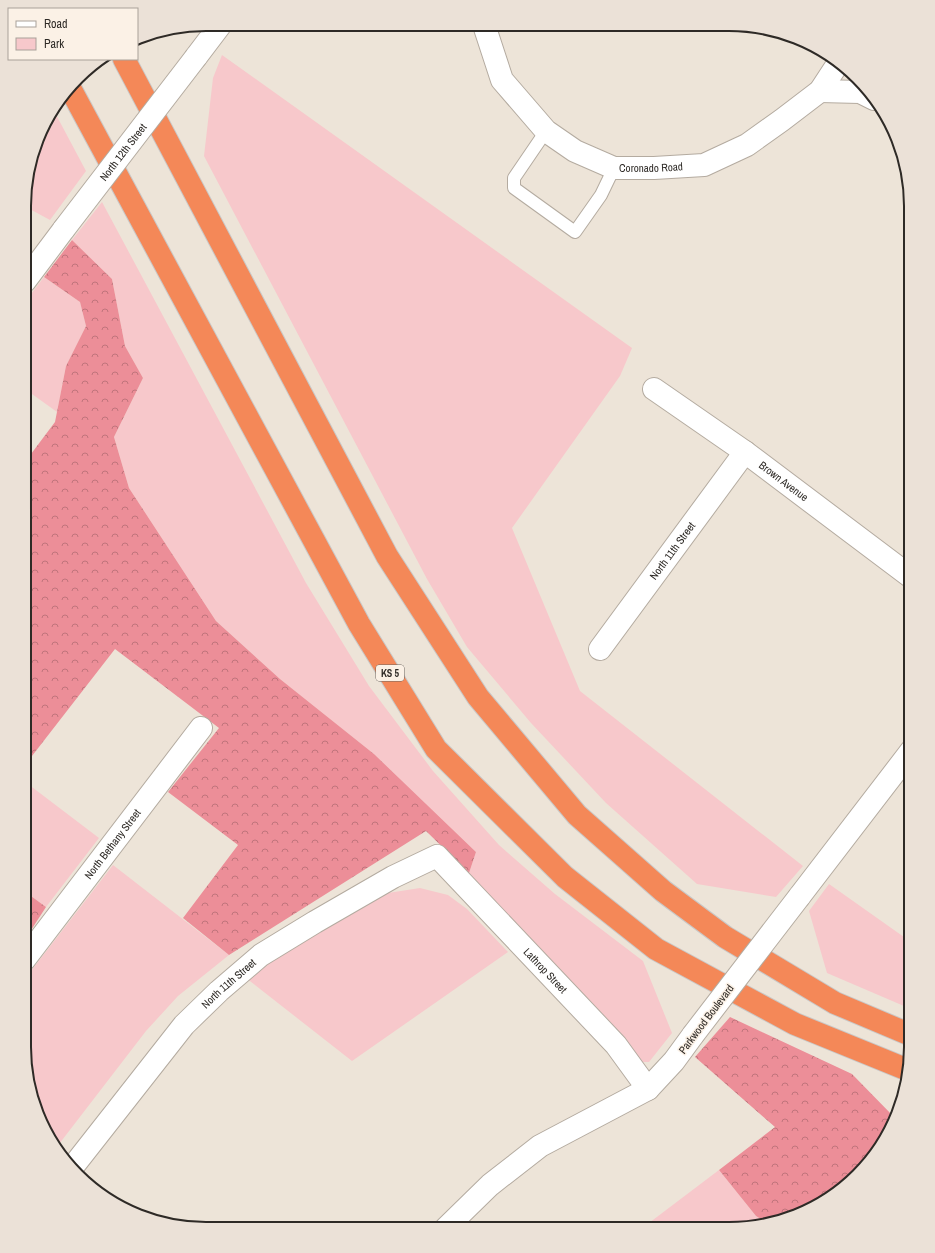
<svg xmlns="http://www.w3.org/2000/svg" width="935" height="1253" font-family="'Archivo Narrow',sans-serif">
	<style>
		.green { fill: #f7c8cb }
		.forest { fill: url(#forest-crowns) }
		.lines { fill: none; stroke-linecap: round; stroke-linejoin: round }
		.lane-casing { stroke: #b4aba0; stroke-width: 14 }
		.street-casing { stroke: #b4aba0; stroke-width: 24 }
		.highway-casing { stroke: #c9c8c7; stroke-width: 24 }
		.lane { stroke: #fff; stroke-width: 12 }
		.street { stroke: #fff; stroke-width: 22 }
		.highway { stroke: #f48858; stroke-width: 22 }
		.street-bridge-casing { stroke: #b4aba0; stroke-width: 24; stroke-linecap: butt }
		.street-bridge { stroke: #fff; stroke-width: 22 }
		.labels { text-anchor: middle; stroke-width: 3; stroke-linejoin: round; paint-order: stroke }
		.shield { fill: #fbf1e6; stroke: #6c6660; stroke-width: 1 }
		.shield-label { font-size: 10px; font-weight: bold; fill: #2e2a26 }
		.street-label { font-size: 11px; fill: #2e2a26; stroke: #fbf1e6 }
		.rim { fill: none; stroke: #2e2a26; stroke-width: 2 }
	</style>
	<defs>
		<pattern id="forest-crowns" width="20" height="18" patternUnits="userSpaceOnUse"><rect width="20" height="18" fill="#ec8e98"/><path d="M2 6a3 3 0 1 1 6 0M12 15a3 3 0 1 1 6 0" fill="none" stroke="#c0747c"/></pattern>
	</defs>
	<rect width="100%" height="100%" fill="#ede4d8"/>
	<path class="green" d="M222,55l410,293 -12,28 -108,152 68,163 223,175 -27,31 -79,-13 -91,-81 -75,-80 -64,-76 -40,-68 -223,-423 9,-78z
		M53,109l33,62 -36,49 -24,-13v-25l22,-67z
		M102,202l204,381 63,103 64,85 66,74 56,49 88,67 29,72 -23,29h-10l-170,-189 7,-21 -102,-98 -94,-75 -64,-58 -87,-133 -15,-51 29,-59 -18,-32 -13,-67 -40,-39z
		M44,277l36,25 6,24 -20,40 -9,46 -32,-23v-87z
		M24,781l75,57 -53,69 -22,-16z
		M113,865l116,90 -51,41 -32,35 -90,117 -13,-20 -19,-80v-68z
		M829,884l82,58v67l-84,-36 -18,-62z
		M420,888l28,7 19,14 41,43 -156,109 -106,-83 86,-55 56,-30z
		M719,1170l37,46 8,5 -34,8h-89z"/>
	<path class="forest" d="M72,240l40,39 13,67 18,32 -29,59 15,51 87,133 64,58 94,75 102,98 -7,21 -43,-42 -197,124 -46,-37 55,-73 -70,-53 51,-64 -104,-79 -90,116v-303l30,-40 11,-56 20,-40 -6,-24 -36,-25z
		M24,891l22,16 -22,34z
		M730,1017l122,57 43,44 -15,30 -31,36 -39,26 -46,11 -8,-5 -37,-46 56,-43 -80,-70z"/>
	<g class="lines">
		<defs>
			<path id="lane" d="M546,131l-32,47v10l61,44 26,-37 13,-27"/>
			<g id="street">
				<path id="s1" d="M484,25l18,55 44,51 29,20 39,17h40l50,-3 43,-20 35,-25 38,-29 19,-29"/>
				<path d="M196,57l25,-33"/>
				<path d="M820,91l40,1 14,7"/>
				<path d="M25,281l39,-52"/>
				<path id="s2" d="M654,389l91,63 166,125"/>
				<path id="s3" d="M600,649l145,-197"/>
				<path d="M799,897l112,-146"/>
				<path id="s4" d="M24,960l177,-232"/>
				<path id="s5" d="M71,1169l113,-144 35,-34 42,-36 54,-33 78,-45 44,-21 179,189 32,44"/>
				<path d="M446,1228l44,-43 50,-39 108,-57 26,-28 19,-26"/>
			</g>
			<path id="highway" d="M124,59l263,497 91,141 99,118 86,76 62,46 110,66 76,32
				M70,88l289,536 77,125 129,128 91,72 139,75 113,46"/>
		</defs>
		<use href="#lane" class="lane-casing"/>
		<use href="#street" class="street-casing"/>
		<use href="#highway" class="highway-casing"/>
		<use href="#lane" class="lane"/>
		<use href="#street" class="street"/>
		<use href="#highway" class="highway"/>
		<defs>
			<g id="street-bridge">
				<path id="s6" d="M64,229l132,-172"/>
				<path d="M693,1035l106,-138"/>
			</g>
		</defs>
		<use href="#street-bridge" class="street-bridge-casing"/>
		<use href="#street-bridge" class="street-bridge"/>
	</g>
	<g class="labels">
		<rect class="shield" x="376" y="665" width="28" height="16" rx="3"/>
		<g class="shield-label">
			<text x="390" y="677">KS 5</text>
		</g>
		<g class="street-label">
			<text dy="4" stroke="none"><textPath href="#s6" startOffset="97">North 12th Street</textPath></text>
			<text dy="4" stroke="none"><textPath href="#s1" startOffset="240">Coronado Road</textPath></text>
			<text dy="4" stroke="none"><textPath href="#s2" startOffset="159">Brown Avenue</textPath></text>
			<text dy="4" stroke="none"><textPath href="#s3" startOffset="122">North 11th Street</textPath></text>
			<text dy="4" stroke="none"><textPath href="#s4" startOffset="146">North Bethany Street</textPath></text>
			<text dy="4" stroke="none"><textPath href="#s5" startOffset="647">Lathrop Street</textPath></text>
			<text dy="4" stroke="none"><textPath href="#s5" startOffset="244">North 11th Street</textPath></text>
			<text transform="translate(706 1019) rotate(-53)" y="4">Parkwood Boulevard</text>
		</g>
	</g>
	<path d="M0 0H935V1253H0ZM206 31H729A175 175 0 0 1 904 206V1047A175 175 0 0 1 729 1222H206A175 175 0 0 1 31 1047V206A175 175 0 0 1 206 31Z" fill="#ebe1d7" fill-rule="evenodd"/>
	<path class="rim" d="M206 31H729A175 175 0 0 1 904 206V1047A175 175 0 0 1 729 1222H206A175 175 0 0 1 31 1047V206A175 175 0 0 1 206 31Z"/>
	<rect x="8" y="8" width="130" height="52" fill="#fbf1e6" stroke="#a9a199"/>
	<rect x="16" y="21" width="20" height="6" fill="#ffffff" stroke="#a9a199"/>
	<text x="44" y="28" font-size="12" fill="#2e2a26">Road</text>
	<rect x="16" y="38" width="20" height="12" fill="#f7c8cb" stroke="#a9a199"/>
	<text x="44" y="48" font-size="12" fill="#2e2a26">Park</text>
</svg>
